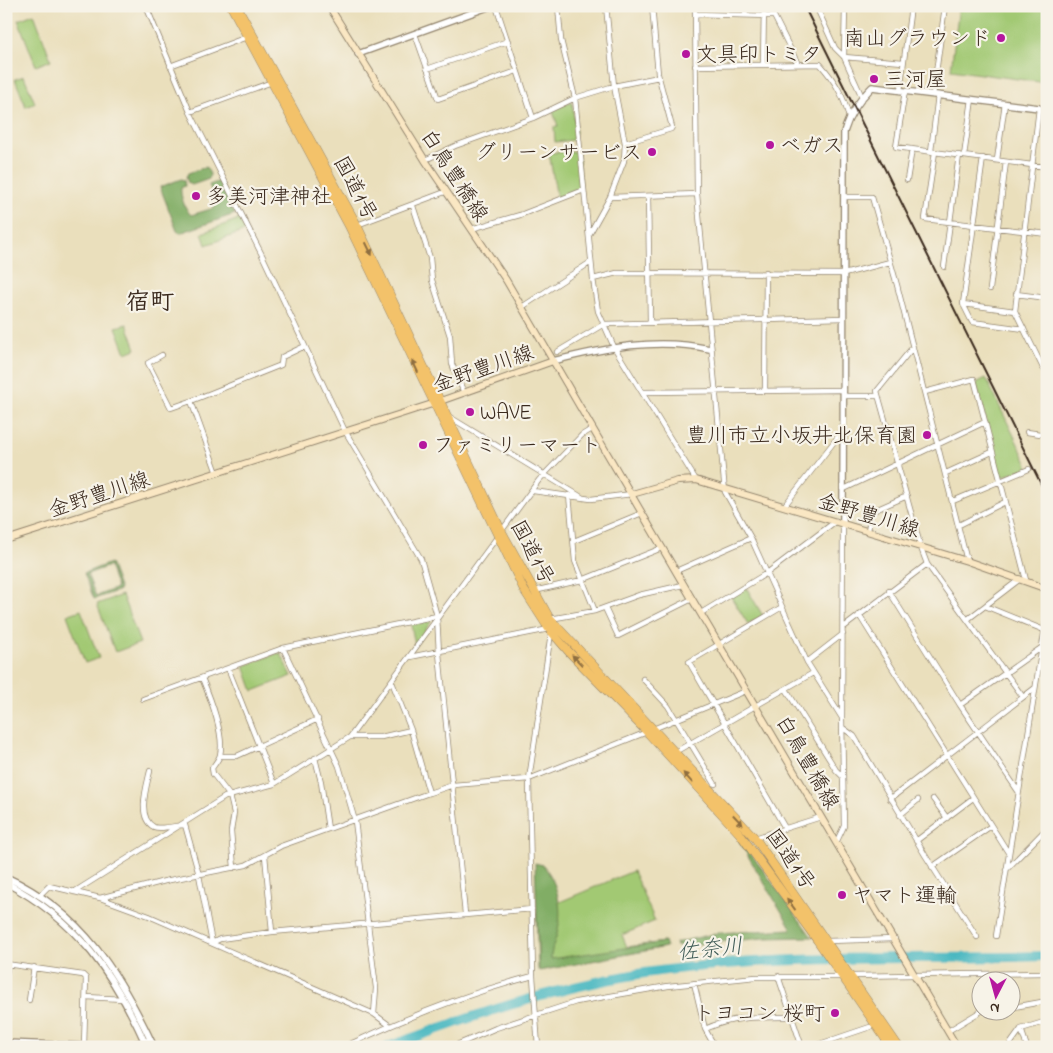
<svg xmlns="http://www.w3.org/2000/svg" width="1053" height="1053" font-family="'Indie Flower','Klee One',sans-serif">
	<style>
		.green { fill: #a2c973; stroke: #6e7a48 }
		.forest { fill: #81ad65; stroke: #5e6c42; fill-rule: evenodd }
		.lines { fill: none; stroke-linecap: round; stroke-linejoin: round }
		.river { stroke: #49b8c1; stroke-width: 10 }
		.minor-casing { stroke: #92846d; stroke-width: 6 }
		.tertiary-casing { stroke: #92846d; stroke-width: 8 }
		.secondary-casing { stroke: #92846d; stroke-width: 8 }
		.trunk-casing { stroke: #92846d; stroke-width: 9 }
		.minor { stroke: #fff; stroke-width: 4.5 }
		.tertiary { stroke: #fff; stroke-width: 5.5 }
		.secondary { stroke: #fae7c3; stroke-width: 6 }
		.trunk { stroke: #f3c26a; stroke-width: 8 }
		.rail { stroke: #3b2a1e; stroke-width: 2 }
		.oneway { fill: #8e6e40 }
		.poi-dot { fill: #b5179e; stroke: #f7f3e8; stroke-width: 2 }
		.labels { text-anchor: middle; stroke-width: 4.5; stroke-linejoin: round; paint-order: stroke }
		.poi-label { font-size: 21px; fill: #3b2a1e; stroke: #f7f3e8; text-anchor: start }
		.street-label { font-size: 21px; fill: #3b2a1e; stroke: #f7f3e8 }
		.water-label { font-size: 22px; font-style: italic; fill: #405c57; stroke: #f7f3e8 }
		.quarter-label { font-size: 24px; font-weight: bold; fill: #3b2a1e; stroke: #f7f3e8 }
	</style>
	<rect width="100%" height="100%" fill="#f7f3e8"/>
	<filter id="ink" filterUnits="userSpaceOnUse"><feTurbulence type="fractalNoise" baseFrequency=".02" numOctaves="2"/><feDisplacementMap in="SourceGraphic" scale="10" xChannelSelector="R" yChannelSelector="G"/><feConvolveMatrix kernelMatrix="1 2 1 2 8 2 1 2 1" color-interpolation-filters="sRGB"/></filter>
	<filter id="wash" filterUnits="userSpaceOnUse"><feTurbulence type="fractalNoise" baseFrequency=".0096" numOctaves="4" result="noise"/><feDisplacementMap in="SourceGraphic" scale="20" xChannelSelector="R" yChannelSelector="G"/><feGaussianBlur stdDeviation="1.12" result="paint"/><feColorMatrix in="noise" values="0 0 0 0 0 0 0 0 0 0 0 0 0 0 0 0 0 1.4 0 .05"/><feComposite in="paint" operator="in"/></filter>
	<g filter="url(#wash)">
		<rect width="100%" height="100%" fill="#eadfbc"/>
		<path class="green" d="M959,6h88v77l-96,-13z
			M34,14l17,46 -15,6 -18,-46z
			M24,76l11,27 -9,4 -11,-28z
			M572,102l4,31 -3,2v5l-18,2 -1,-15 4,-1 -6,-17z
			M578,151l3,36 -24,11 -8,-45z
			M239,219l6,12 -39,14 -4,-12z
			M127,324l9,25 -10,4 -10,-26z
			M986,378l43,89 -27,10 -2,-1 -24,-93z
			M746,587l17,29 -15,8 -17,-27z
			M122,595l18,48 -25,9 -18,-48z
			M81,610l18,48 -14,5 -18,-48z
			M430,621l1,1 -16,23 -4,-20z
			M278,653l3,1 11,22 -39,15 -9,-25z
			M633,871l22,50 -33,14 5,12 37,-5 2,5 -128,23 -2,-58z"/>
		<path class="forest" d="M206,167l4,7 -1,5 -17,6 -4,-2 -2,-6 2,-4z
			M181,179l3,1 1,6 -4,2c-1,8 4,21 10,27l23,-7 1,-8 -6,-15 11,-4 15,33 -55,19 -3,-2 -17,-44z
			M110,563l10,27 -26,9 -10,-26zM109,566l8,22 -21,8 -9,-22z
			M741,840l71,97 -47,1 -89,8 -1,-3 42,-10 75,-4 -53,-88z
			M535,863l8,2c14,16 20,43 15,64 -2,11 -7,19 -7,30l113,-17 2,5 -127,24z"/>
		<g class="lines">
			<path class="river" d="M388,1047c84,-31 161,-58 250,-73 135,-21 273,-14 409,-18"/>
		</g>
	</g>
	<g filter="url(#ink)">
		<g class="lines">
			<defs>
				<path id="minor" d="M146,6l44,106 73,145 82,174 76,128 16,57 2,37 26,261
					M496,6l37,112
					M558,6l3,34 14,58 18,181 5,32 16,36 82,133
					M695,6l2,188 28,298 26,46 56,124 35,56
					M769,6l29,58
					M816,6l19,42 9,9 18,40
					M695,14l78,2
					M745,15v-9
					M415,34l23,65 79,-28
					M844,57l59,5
					M844,57l1,-51
					M763,65l1,-59
					M170,66l77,-29
					M695,66l125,-2c15,17 24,32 29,54
					M427,69l81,-28
					M900,91l11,-85
					M905,91l-9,56 151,20
					M933,95l12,-89
					M1039,108l-24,203 28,57 4,1
					M190,112l82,-30
					M625,143l46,-14 1,-2 -14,-53 -6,-68
					M931,151l7,-56
					M935,152l-10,67 122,15
					M964,156l8,-57
					M983,158l-20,146 9,18 52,7
					M425,160l30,-14 78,-28 42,-20 39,-12 45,-9
					M997,160l8,-57
					M907,180l5,-31
					M648,196l2,126
					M610,197l87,-3
					M844,197h28l25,88 70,276
					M413,206l17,52 2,22 18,56 2,28 12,29
					M357,225l88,-33
					M471,229l49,-14 64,-25
					M590,233l20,-36 14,-36 1,-18 -11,-57 -8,-80
					M944,267l15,-112
					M593,279l24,-6 227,1 46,-12
					M990,289l16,-127
					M1016,294l31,4
					M963,304l52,7
					M522,307l69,-45
					M913,347l-36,44 44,157 6,16 96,133
					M557,352l47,-28 240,-6
					M162,355l-14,8 23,45 20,-7 26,72
					M765,390l1,-118
					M644,392l200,-2
					M925,392l49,-13 52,201
					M844,396h34
					M191,401l90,-36 1,-8 23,-11
					M448,416l135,82
					M1027,432l20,3
					M946,473l46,-21
					M844,489l141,-67
					M533,491l58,8 41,-5
					M569,495l6,66 20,50
					M953,501l76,-32
					M785,505l59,-76
					M959,525l46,-23
					M868,531l3,-19 36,-16
					M574,541l68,-28
					M676,571l75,-33
					M534,591l48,-11 80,-32
					M889,591l71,114 81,-57 6,3
					M985,606l59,24
					M782,607l-93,55 96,166
					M605,608l13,28 74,-37
					M701,613l66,-40 69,-52
					M859,615l150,239
					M550,619l45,-8 44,-16 44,-10
					M968,619l52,-40
					M844,627l83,-63
					M283,648l56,118 16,55 21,167 -2,26
					M410,657l139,-28
					M807,662l36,-28
					M228,668l46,116
					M202,678c8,19 23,56 18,77 -1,4 -5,9 -8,13l1,6 17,22 4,17 -3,18 3,37
					M643,679l25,27 47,78
					M392,682l19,48 18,63
					M786,689l50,81 7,7
					M143,699l140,-51 154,-32
					M960,705l58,86
					M843,728l11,8 71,119 52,82
					M653,729l93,-38
					M350,737h31l30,-7
					M675,752l138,-79
					M220,756h17l81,-37
					M315,758l6,24 7,47
					M150,771c-3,14 -14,47 4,56 7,3 23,-2 31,-2l14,50 13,68
					M890,799l145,-111
					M933,799l14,19
					M900,815l18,-15
					M755,838l66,-21
					M916,841l57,-43
					M836,843l8,-17 -2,-108 1,-195
					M265,855l7,77
					M932,867l59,-41
					M1006,870l41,-42
					M74,892l151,-95 49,-13 76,-47 189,-257 43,-45 10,-6
					M39,896l10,-10 51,12 49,18 225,98 15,11
					M100,898l65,-17 81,-16 35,-19 148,-53 24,-8 76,-6 118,-47
					M996,936l51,-321
					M827,941l68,-2
					M212,943l8,-4 52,-7 260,-23
					M6,964l77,11 3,3 -2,68
					M6,974l2,-10
					M778,976l24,71
					M852,976l195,-3
					M694,983l11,46 10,18
					M1010,987l4,20 33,-6
					M86,997l37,2
					M29,1000l5,-33
					M705,1029c28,-13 55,-12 86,-12
					M1021,1029l6,18
					M948,1031l35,-21
					M344,1047c61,-29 124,-54 189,-71
					M452,1047l44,-19 80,-26 92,-16 88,-9h87
					M538,1047l-5,-71 -4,-197 22,-146
					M811,1047l59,-20
					M1008,1047l13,-18 26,-8"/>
				<path id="tertiary" d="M358,54l133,-48
					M553,361c52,-13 103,-24 157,-12
					M843,523l1,-391c5,-17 15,-32 28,-45l167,21 8,5
					M6,877c76,35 114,97 148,170
					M6,883c71,37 109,92 141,164
					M6,1043l100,4
					M122,1047l25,-6"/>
				<path id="secondary" d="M329,6l96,154 81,120 186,319 265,448
					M632,494l46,-13 18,-1 271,81 80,28
					M6,540l426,-136 121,-43"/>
				<path id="trunk" d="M231,6l118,220 175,364 25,39 20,23 78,80 93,102 77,106 74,107
					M237,6l120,219 144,305 49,89 205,219 144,209"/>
			</defs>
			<use href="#minor" class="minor-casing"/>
			<use href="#tertiary" class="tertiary-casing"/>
			<use href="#secondary" class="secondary-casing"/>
			<use href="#trunk" class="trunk-casing"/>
			<use href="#minor" class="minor"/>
			<use href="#tertiary" class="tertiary"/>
			<use href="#secondary" class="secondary"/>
			<use href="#trunk" class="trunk"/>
			<path class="rail" d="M804,6l243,490"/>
		</g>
		<defs><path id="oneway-solid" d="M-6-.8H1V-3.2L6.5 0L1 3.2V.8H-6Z" transform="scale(1.25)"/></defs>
		<g class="oneway">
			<use href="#oneway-solid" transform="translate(369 249) rotate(64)"/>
			<use href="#oneway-solid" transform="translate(415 366) rotate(-115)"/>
			<use href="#oneway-solid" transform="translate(577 660) rotate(-134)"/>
			<use href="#oneway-solid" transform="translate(688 778) rotate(-132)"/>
			<use href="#oneway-solid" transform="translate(738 820) rotate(47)"/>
			<use href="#oneway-solid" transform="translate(791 904) rotate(-126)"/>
		</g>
	</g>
	<g class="poi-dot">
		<circle cx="1001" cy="38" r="5"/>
		<circle cx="686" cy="54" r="5"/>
		<circle cx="874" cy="79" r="5"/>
		<circle cx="770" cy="145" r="5"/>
		<circle cx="652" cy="152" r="5"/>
		<circle cx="196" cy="196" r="5"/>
		<circle cx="470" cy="412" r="5"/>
		<circle cx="927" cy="435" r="5"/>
		<circle cx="423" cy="445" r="5"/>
		<circle cx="842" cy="895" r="5"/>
		<circle cx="835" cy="1013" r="5"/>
	</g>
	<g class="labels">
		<g class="poi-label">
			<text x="991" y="45" text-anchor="end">南山グラウンド</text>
			<text x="696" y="61">文具印トミタ</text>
			<text x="884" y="86">三河屋</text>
			<text x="780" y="152">ベガス</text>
			<text x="642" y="159" text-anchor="end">グリーンサービス</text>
			<text x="206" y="203">多美河津神社</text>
			<text x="480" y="419">WAVE</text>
			<text x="917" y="442" text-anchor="end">豊川市立小坂井北保育園</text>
			<text x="433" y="452">ファミリーマート</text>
			<text x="852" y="902">ヤマト運輸</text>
			<text x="825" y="1020" text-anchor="end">トヨコン 桜町</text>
		</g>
		<g class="street-label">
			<text transform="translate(455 175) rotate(57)" y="7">白鳥豊橋線</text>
			<text transform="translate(356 188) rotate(62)" y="7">国道1号</text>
			<text transform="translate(483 368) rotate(-19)" y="7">金野豊川線</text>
			<text transform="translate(99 494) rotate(-18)" y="7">金野豊川線</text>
			<text transform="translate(869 515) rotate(17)" y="7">金野豊川線</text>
			<text transform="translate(533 552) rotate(62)" y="7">国道1号</text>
			<text transform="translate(808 762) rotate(60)" y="7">白鳥豊橋線</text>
			<text transform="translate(791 859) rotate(55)" y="7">国道1号</text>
		</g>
		<g class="water-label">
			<text transform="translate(710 948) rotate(-6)" y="8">佐奈川</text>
		</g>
		<g class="quarter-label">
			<text x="150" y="309">宿町</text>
		</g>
	</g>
	<rect width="1053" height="1053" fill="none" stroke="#f7f3e8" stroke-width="25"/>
	<g transform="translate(996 996) rotate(186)"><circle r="24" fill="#f7f3e8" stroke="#aca397"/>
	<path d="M0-4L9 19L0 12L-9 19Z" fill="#b5179e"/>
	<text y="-8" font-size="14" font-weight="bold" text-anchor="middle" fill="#3b2a1e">N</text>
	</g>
</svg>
